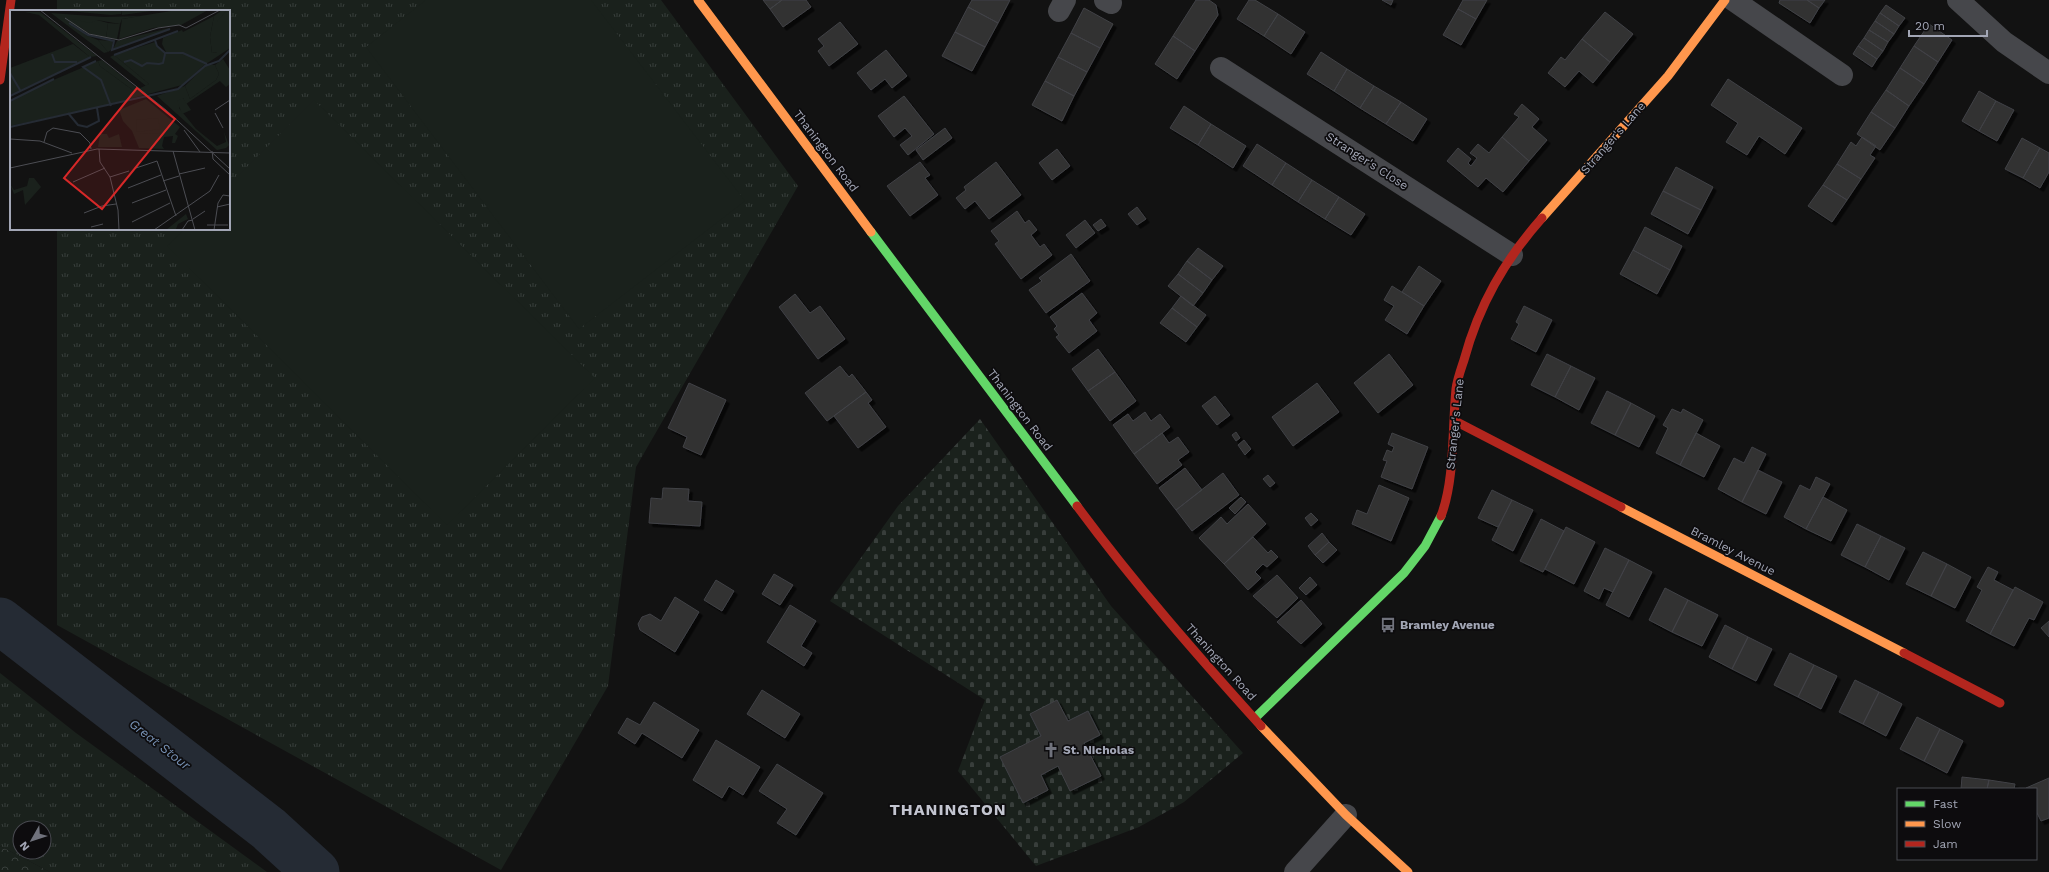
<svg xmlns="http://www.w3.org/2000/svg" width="2049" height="872" font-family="'Work Sans',sans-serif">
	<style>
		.grass { fill: url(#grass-tufts); fill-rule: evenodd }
		.forest { fill: url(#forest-crowns) }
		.cemetery { fill: url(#cemetery-stones) }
		.pitch { fill: #1a211c }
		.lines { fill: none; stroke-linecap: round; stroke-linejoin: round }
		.river { stroke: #252b34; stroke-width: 47 }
		.building { fill: #303032; stroke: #414246; filter: url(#shadow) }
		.street { stroke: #46474b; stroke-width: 22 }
		.fast { stroke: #63d668; stroke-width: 9 }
		.slow { stroke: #ff974d; stroke-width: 9 }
		.jam { stroke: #b3261e; stroke-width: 9 }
		.labels { text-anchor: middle; stroke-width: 3.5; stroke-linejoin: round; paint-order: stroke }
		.street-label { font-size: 12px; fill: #a2a6b5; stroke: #0d0c0e }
		.poi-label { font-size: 12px; font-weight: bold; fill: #a2a6b5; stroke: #0d0c0e; text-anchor: start }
		.water-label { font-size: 13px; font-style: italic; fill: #7690b3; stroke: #0d0c0e }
		.district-label { font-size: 16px; font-weight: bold; letter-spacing: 1px; fill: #c3c5d0; stroke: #0d0c0e }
		.inset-river { fill: none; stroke: #252b34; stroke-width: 2 }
		.inset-road { fill: none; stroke: #4c4d53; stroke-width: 1 }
		.view { fill: #d62828; fill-opacity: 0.15; stroke: #d62828; stroke-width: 2 }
		.inset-edge { fill: none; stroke: #a2a6b5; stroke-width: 2 }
	</style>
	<defs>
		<pattern id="grass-tufts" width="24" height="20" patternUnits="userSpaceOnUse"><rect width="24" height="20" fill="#1a211c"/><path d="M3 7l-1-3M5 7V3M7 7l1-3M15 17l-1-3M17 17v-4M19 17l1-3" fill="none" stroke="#383e3b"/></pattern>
		<pattern id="forest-crowns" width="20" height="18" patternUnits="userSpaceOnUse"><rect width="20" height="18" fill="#1a211c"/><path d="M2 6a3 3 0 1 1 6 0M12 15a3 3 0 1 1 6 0" fill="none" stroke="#383e3b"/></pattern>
		<pattern id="cemetery-stones" width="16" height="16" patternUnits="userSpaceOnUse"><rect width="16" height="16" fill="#1a211c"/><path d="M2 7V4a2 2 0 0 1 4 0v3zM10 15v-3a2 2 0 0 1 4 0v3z" fill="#383e3b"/></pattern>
		<filter id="shadow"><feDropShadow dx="3.5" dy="3.5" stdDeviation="0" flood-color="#0009"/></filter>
	</defs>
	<rect width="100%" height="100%" fill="#121212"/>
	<path class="grass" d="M57,0h604l137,186 -162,281 -28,219 -107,184 -444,-245v-396h172v-218h-172z
		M0,673l76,60 191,139h-217l-50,-26zM20,828h24v24h-24z"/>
	<path class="forest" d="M0,846l50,26h-50z"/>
	<path class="cemetery" d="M980,419l131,187 132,147 -59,49 -45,25 -103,39 -78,-95 27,-71 -155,-99 68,-95z"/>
	<path class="pitch" d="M426,0h165l154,201 -166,128 -213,-282z
		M314,100l281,278 -148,147 -280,-279 18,-17h44v-44z"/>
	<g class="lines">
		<path class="river" d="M0,621l269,208 47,43"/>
	</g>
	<path class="building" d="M763,0h19l-12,9z
		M782,0h24l5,7 -28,20 -13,-18z
		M972,0h38l-12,23 -30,-16z
		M1196,0h13l7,5 2,10 -23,36 -22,-15z
		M1249,0h6l23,14 -14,22 -27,-17z
		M1382,0h11l-2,5z
		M1463,0h24l-11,19 -18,-10z
		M1780,0h27l12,8 -9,15 -31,-20z
		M1807,0h18l-6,8z
		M1886,5l19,13 -6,8 -19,-13z
		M968,7l30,16 -13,24 -30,-15z
		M1084,8l29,16 -13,24 -29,-15z
		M1458,9l18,10 -15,26 -18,-10z
		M1605,12l28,22 -23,28 -28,-23z
		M1880,13l19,13 -5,8 -19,-13z
		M1278,14l27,18 -14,22 -27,-18z
		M1875,21l19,13 -6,8 -19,-12z
		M840,22l18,22 -29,22 -11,-15 6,-5 -6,-7z
		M1929,24l23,16 -14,22 -24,-16z
		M1869,30l19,12 -5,9 -19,-13z
		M955,32l30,15 -13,24 -30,-15z
		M1071,33l29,15 -13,24 -29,-15z
		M1173,36l22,15 -18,28 -22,-15z
		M1864,38l19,13 -6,8 -19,-13z
		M1582,39l28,23 -17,21 -14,-12 -14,16 -17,-14 13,-16 4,3z
		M1858,46l19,13 -5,8 -19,-13z
		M1914,46l24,16 -14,22 -24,-16z
		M886,50l21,26 -15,12 -7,-9 -14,11 -14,-17z
		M1321,52l26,17 -13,22 -27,-17z
		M1058,57l29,15 -13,24 -29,-15z
		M1900,68l24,16 -15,22 -23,-16z
		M1347,69l27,17 -14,22 -26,-17z
		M1728,79l74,49 -17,26 -26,-18 -12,19 -21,-13 12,-19 -27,-18z
		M1045,81l29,15 -12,25 -30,-16z
		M1374,86l27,16 -15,22 -26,-16z
		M1886,90l23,16 -14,22 -24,-16z
		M1979,91l17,10 -17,30 -17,-10z
		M904,96l30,38 -26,21 -8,-10 12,-9 -7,-8 -11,9 -16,-21z
		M1996,101l18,9 -17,31 -18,-10z
		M1401,102l26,17 -14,22 -27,-17z
		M1522,104l17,15 -7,8 15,13 -18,21 -27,-24 17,-20 -5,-3z
		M1184,106l27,18 -13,21 -28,-17z
		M1871,112l24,16 -15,22 -23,-16z
		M1211,124l35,22 -13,22 -35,-23z
		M945,128l7,10 -29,22 -7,-10z
		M1502,137l27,24 -26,31 -17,-14 -8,9 -31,-26 11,-13 13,11 -3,4 3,3 6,-8 -7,-5 8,-9 11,9z
		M1862,137l14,9 -6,9 5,3 -14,21 -24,-15 14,-22 5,4z
		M2022,138l18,10 -17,30 -18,-9z
		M1257,144l29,19 -14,22 -29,-19z
		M2040,148l9,5v19l-9,16 -17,-10z
		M1057,149l13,17 -18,14 -13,-17z
		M920,162l10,13 -5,3 13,17 -28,21 -23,-30z
		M996,162l25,33 -32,24 -14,-18 -10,8 -9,-11 10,-8 -2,-3z
		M1286,163l26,17 -14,22 -26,-17z
		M1837,164l24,15 -14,21 -24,-15z
		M1676,167l37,20 -12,23 -38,-19z
		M1312,180l27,17 -14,22 -27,-17z
		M1823,185l24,15 -15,22 -24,-16z
		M1663,191l38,19 -13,24 -37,-20z
		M1339,197l26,17 -14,21 -26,-16z
		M1137,207l9,12 -9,6 -9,-11z
		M1017,211l8,12 4,-3 8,10 -6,5 9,12 4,-3 8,11 -31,24 -26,-35 4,-3 -8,-10z
		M1101,219l5,7 -8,5 -5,-6z
		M1085,220l10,13 -19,15 -10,-13z
		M1645,227l37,19 -12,24 -37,-20z
		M1198,248l25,18 -11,14 -25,-19z
		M1633,250l37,20 -13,24 -37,-20z
		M1071,254l19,27 -44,32 -17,-23 13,-9 -3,-3z
		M1187,261l25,19 -9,13 -25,-19z
		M1419,266l22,15 -17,25 -22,-14z
		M1178,274l25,19 -10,13 -25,-20z
		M1392,286l32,20 -17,28 -22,-14 9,-14 -10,-6z
		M1082,293l15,20 -8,7 8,11 -28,22 -13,-16 3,-2 -5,-6 3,-3 -7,-9z
		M795,294l15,19 10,-7 25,33 -27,20 -39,-52z
		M1181,296l25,19 -9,12 -25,-19z
		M1524,306l28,14 -16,32 -25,-13 8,-15 -3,-2z
		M1172,308l25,19 -11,15 -26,-19z
		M1098,349l17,23 -27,19 -16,-22z
		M1389,354l24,31 -35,28 -24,-30z
		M1547,354l24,12 -16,31 -24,-12z
		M840,366l9,11 3,-3 14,18 -39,29 -22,-28z
		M1571,366l24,12 -16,32 -24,-13z
		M1115,372l21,29 -26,20 -22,-30z
		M689,383l37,17 -25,55 -18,-8 4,-10 -19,-9z
		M1317,383l22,29 -46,34 -21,-29z
		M1607,391l24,12 -16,32 -24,-12z
		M866,392l6,8 -4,3 18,24 -28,21 -24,-32z
		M1215,396l15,19 -13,10 -15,-19z
		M1631,403l24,13 -16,31 -24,-12z
		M1672,409l9,4 2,-4 20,11 -23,45 -24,-12 12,-25 -5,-3z
		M1145,412l6,9 9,-7 10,13 -36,27 -21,-29 15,-11 5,7z
		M1236,432l4,6 -4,3 -4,-6z
		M1162,433l7,10 9,-6 11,15 -11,8 4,5 -25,19 -23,-30z
		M1392,433l36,14 -16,42 -31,-12 6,-16 -4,-1 4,-10 5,2 2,-5 -6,-3z
		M1696,433l24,13 -16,31 -24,-12z
		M1244,440l7,9 -6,6 -7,-10z
		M1752,447l14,7 -24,48 -24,-13 16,-31 10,5z
		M1185,468l17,22 -26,20 -17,-22z
		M1758,470l24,12 -16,32 -24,-12z
		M1223,473l16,22 -47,36 -16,-21z
		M1268,475l7,8 -5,4 -7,-8z
		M1816,477l14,7 -24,45 -22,-12 16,-32 10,5z
		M1379,485l30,13 -18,43 -39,-17 5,-14 10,4z
		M663,488l26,1 -1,12 14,1 -2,24 -51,-3 2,-25 11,1z
		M1492,490l20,10 -14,27 -20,-9z
		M1241,497l5,5 -11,12 -6,-6z
		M1823,497l24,13 -16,31 -25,-12z
		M1512,500l21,10 -20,41 -21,-11z
		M1248,504l18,20 -42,40 -25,-26 22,-21 6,7z
		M1311,513l7,7 -7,6 -6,-8z
		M1541,519l23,12 -21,41 -23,-11z
		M1857,524l24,12 -16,31 -24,-12z
		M1566,527l29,15 -21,42 -29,-15z
		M1322,533l7,9 -14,13 -7,-9z
		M1881,536l24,12 -16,32 -24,-13z
		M1253,537l15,16 3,-3 7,7 -11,10 -4,-3 -8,8 6,6 -13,12 -24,-26z
		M1329,542l8,8 -14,13 -8,-8z
		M1605,548l24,12 -16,32 -9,-4 -5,11 -15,-8z
		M1923,552l24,12 -16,32 -25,-12z
		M1629,560l23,12 -23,45 -23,-12z
		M1947,564l24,13 -16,31 -24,-12z
		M1988,567l10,5 -4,8 19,10 -23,44 -24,-13 16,-31 -5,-3z
		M774,574l19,11 -13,20 -18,-11z
		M1277,575l21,23 -21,20 -24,-22z
		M1310,577l7,8 -11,10 -7,-7z
		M716,580l18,11 -12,20 -18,-11z
		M2015,587l28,15 -9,18 -5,-2 -15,28 -24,-12z
		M1665,588l23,12 -16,32 -23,-12z
		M675,597l24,15 -24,40 -35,-22 -2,-6 4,-7 8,-3 11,7z
		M1301,600l21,24 -21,20 -24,-22z
		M1688,600l30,15 -16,31 -30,-14z
		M790,605l26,16 -15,25 11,7 -8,13 -37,-24z
		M2049,621v16l-8,-9z
		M1725,625l23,12 -16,32 -23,-12z
		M1748,637l24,12 -16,32 -24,-12z
		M1790,653l24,12 -16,32 -24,-12z
		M1814,665l23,11 -16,33 -23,-12z
		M1855,680l24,12 -16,32 -24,-12z
		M762,690l38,24 -15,24 -38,-24z
		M1879,692l23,12 -16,32 -23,-12z
		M1057,700l11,21 20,-10 12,24 -16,8 17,33 -31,15 -12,-25 -17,9 7,15 -25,13 -23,-46 41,-21 -11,-22z
		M654,702l45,28 -17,28 -40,-25 -7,11 -17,-11 9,-15 13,7z
		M1917,717l23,12 -16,32 -24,-12z
		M1940,729l23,12 -16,32 -23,-12z
		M716,740l44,27 -17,28 -14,-9 -7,12 -29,-18z
		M777,764l46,29 -27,42 -19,-12 10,-14 -28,-18z
		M1962,777l27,3 -2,9h-26z
		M2049,778v40l-8,3 -5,-10v-22l-10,-1z
		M1989,780l26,4 -1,5h-27z"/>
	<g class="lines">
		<path class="street" d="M1105,0l6,3
			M1733,0l109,75
			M1958,0l46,42 45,31
			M1059,11l6,-11
			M1221,68l291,187
			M1295,872l51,-57"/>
		<path class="fast" d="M871,232l206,274
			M1255,718l149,-145 21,-27 16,-30"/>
		<path class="slow" d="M698,0l173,232
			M1542,218l126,-142 57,-76
			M1621,507l283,146
			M1261,726l85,89 62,57"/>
		<path class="jam" d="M0,80l11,-80
			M1455,421l166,86
			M1077,506c57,77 120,149 184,220
			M1441,516c14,-36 11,-88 15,-127 1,-9 5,-20 8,-29 15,-55 40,-99 78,-142
			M1904,653l96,50"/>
	</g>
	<defs>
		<symbol id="bus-bare" viewBox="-9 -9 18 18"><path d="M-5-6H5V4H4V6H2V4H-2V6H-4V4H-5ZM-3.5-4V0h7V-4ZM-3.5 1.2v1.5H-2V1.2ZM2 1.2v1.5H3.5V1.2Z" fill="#70727c" stroke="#0d0c0e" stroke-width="2.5" paint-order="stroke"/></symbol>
		<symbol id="church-bare" viewBox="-9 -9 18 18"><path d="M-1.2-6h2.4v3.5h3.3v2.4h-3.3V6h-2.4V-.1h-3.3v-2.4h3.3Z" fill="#70727c" stroke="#0d0c0e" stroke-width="2.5" paint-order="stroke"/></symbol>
	</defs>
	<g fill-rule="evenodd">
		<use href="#bus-bare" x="1377" y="614" width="22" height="22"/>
		<use href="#church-bare" x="1040" y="739" width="22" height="22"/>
	</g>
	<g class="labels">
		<g class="street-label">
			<text transform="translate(1613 138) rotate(-49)" y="4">Stranger's Lane</text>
			<text transform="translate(826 151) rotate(53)" y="4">Thanington Road</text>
			<text transform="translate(1367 161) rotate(33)" y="4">Stranger's Close</text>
			<text transform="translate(1020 410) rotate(53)" y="4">Thanington Road</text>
			<text transform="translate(1455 424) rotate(-84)" y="4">Stranger's Lane</text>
			<text transform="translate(1733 551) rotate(27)" y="4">Bramley Avenue</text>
			<text transform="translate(1221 662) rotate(48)" y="4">Thanington Road</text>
		</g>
		<g class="poi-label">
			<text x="1400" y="629">Bramley Avenue</text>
			<text x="1063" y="754">St. Nicholas</text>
		</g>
		<g class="water-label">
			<text transform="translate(160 744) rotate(38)" y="5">Great Stour</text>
		</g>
		<g class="district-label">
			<text x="948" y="815">THANINGTON</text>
		</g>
	</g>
	<g transform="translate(10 10)">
		<rect width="220" height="220" fill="#121212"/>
		<path d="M167,0h31l-27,15 -28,3 -34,11 3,-20zM217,0h3v38l-27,18 -21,19 -75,20 -97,21v-24l27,-15 61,-26 2,5 34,25 15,-7 -35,-29 41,-13 2,5 9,5 -4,-8 1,-6 19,-8 1,2 31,-16 -4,21 2,16 5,-1v-31zM60,8l27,2 11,3 -2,16 -20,-7zM159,18l2,1 -58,20 4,-8zM88,30l15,1 -2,9 -3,2zM63,34l17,13 -80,38v-27zM197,54l8,1 4,9 -3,6 -26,19 -5,-13zM136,89l34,28 -5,7 3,2 -3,7h-3l1,-7 -9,1 -2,9 2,3 -25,-1 -7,-17 -9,-10 -4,-11z" fill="#1a211c"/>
		<path d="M48,0h63v4l-10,1zM111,0h38l-37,5zM212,0h5l-10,12v30l-5,1 -2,-16 4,-21zM15,2h15l57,44 -7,1 -51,-42zM41,3l53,4 36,-1 -18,3 -2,5 -23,-4 -7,3 -18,-4 8,6 6,10 12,5 10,12 -4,1zM104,45l35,29 -3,2 -36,-29zM213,49l7,11v14l-4,3 -6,-6 -34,23 -3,-6 -4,10 17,21 21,17 9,-4 -2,-10 5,13 -3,3 -9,2 -60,-54 28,-10 5,13 26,-19 3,-6 -4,-9zM92,50l36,29 -4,2 -34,-25 -2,-5zM19,168h5l7,9 -16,18 -2,-15 -9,4 -4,-10 4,6 13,-4z" fill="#1a211c"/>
		<path d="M90,124h7l2,4 10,-4 3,13h-24z" fill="#1a211c"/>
		<path d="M98,13l12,1 -3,15h-11zM173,88l8,12 -9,4 -5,-13zM176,204l2,5 -10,5 -2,5 -10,1z" fill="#1a211c"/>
		<path d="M148,108l2,11 -23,3 -1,-12zM130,123l20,1v11h-20z" fill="#1a211c"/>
		<path class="inset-river" d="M59,13l19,12 26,6 -2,9 58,-21M145,30l2,6 8,7h18l24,11M42,44l3,8h22M104,45l64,-24M86,51l-13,6 18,13 10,26M114,52l7,-2 11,6 5,-3 12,1 4,-1 2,-9M0,63l10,17M0,86l81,-39M0,91l44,-22M58,103l10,12 9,2 12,-6 -2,-13M0,117l168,-38 27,-23 14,-5 11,-11"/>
		<path class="inset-road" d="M30,0l126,100 64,59M55,8l24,16 30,6 39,-12 21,-3 7,3 34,-18M205,100l15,-10M205,103l8,15M174,120l16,22M0,129l30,2 32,12M34,132l3,-10 6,-4 27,5 10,10 1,6M89,139l1,13 10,15 8,33 1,20M163,141l22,79M202,141l1,8 17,16M0,158l87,-19 133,4M126,158l21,-7 19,55M169,164l26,-6M100,167l19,-6M153,171l16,-5M63,172l32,-14M118,178l33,-13M122,193l34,-13M207,197l13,-3M74,203l18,-7 14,-2M183,209l12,-8M122,212l38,-19M197,215h21M81,217l12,-3M144,220l56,-39 9,-16M172,220l6,-9 5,-1M204,220l4,-27 5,-8 7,1"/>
		<path class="view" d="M127,78l38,31 -73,90 -38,-31z"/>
		<rect width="220" height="220" class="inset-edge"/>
	</g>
	<rect x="1897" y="788" width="140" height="72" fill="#0d0c0e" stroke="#494a51"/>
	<rect x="1905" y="801" width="20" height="6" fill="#63d668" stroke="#494a51"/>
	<text x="1933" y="808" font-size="12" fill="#a2a6b5">Fast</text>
	<rect x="1905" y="821" width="20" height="6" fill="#ff974d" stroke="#494a51"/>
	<text x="1933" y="828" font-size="12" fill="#a2a6b5">Slow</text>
	<rect x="1905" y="841" width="20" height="6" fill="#b3261e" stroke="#494a51"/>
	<text x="1933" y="848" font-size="12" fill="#a2a6b5">Jam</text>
	<g transform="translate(32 840) rotate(231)"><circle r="19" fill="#0d0c0e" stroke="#494a51"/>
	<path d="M0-3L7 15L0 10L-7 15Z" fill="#70727c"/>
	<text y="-6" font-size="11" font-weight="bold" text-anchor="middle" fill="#a2a6b5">N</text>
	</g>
	<path d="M1909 30v6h78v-6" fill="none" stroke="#a2a6b5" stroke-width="2"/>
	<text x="1915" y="30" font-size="12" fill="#a2a6b5" stroke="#0d0c0e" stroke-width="3" paint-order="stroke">20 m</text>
</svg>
